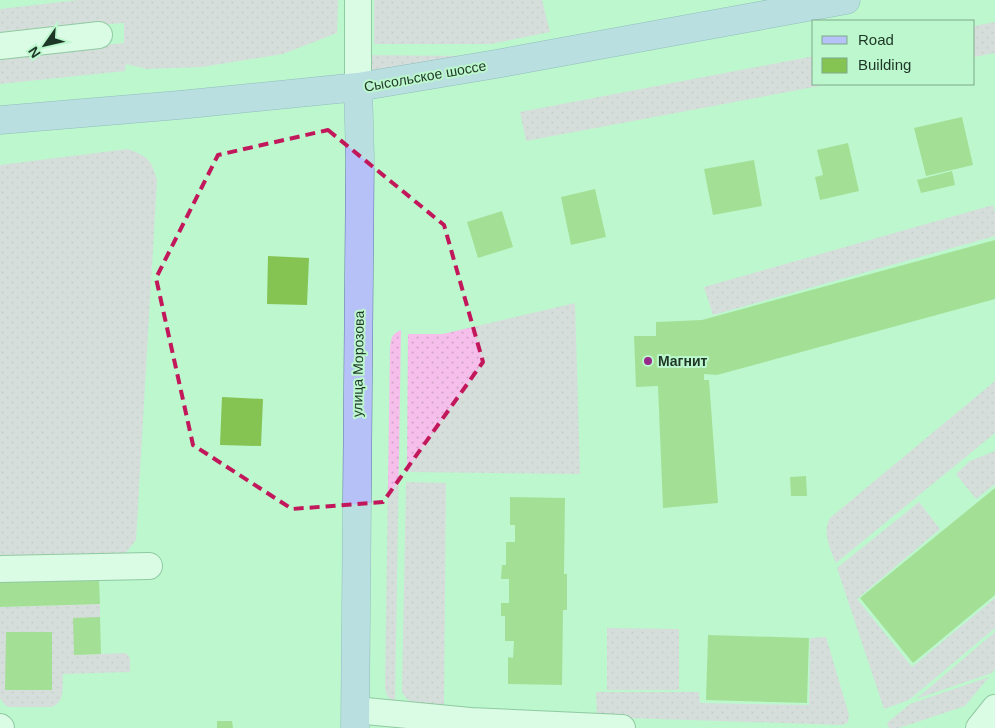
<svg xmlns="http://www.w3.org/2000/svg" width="995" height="728" font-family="Helvetica,sans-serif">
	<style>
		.grass { fill: url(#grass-dots) }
		.building { fill: #85c452 }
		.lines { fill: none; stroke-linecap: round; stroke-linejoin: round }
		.minor-casing { stroke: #5a926c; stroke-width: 28 }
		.major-casing { stroke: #6176ab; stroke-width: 29 }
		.minor { stroke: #fff; stroke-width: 26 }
		.major { stroke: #b6c1f7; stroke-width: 28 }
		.marked { fill: none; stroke: #c2185b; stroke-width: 4; stroke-dasharray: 10 6; stroke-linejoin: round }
		.poi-dot { fill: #962989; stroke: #bcf7cd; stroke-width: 2 }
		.labels { text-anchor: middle; stroke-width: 4; stroke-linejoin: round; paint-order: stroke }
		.street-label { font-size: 14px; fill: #1e3626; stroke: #bcf7cd }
		.poi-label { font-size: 14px; font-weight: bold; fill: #1e3626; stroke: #bcf7cd; text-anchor: start }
	</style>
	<defs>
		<pattern id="grass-dots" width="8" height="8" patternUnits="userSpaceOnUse" patternTransform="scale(1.25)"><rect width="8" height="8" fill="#f6bfeb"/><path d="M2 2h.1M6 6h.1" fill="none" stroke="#d2a5c9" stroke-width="1.8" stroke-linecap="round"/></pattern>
	</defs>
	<rect width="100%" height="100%" fill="#bcf7cd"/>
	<path class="grass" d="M78,0h260l-1,33 -54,21 -81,13 -55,2 -21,-5 -1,7 -125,13v-28l124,-13v-20l-124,9v-23z
		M374,0h168l8,32 -59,12h-117z
		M995,22v31l-21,4v-31z
		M365,55l105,1 -105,16z
		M814,56v28h16l-304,57 -6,-29z
		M128,149c20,8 23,10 29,31l-21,360 -11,14 -125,5v-394z
		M993,205l2,9v22l-282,79 -9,-28z
		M575,303l5,171 -173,-2 1,-138h35z
		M401,330l-6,373c-7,-4 -10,-10 -10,-17l5,-338c1,-9 1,-14 11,-18z
		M995,381v52l-159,130c-6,-14 -14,-31 -6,-45z
		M995,451v33l-19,15 -20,-25 14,-13z
		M406,482l40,1 -2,224c-20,-1 -30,4 -42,-15z
		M919,502l21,27 -83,70 55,68 83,-69v30l-86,72 -25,9 -47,-141z
		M100,604v13l-26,38 52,-2 4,5v14l-67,2c-1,12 3,27 -11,33h-43l-4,-2 -5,-7v-91z
		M607,628l72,1v61h-72z
		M995,632v37l-3,4 -76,26z
		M826,637l23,78 -1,7 -5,3 -246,-8 -1,-25h103l1,11 109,2 1,-67z
		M989,677l-24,29 -66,22h-10l-2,-5 23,-19z"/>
	<path class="building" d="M962,117l11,48 -47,11 -12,-48z
		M848,143l11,48 -39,9 -5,-23 8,-2 -6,-25z
		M754,160l8,46 -49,9 -9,-46z
		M952,171l3,14 -34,8 -4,-13z
		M595,189l11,48 -35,8 -10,-48z
		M502,211l11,36 -35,11 -11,-36z
		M995,240v59l-278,76 -13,-1v6h5l9,123 -55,5 -5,-122 -22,1 -2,-51h22v-14l46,-2z
		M268,256l41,2 -2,47 -40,-1z
		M222,397l41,2 -2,47 -41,-1z
		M806,476l1,20h-16l-1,-19z
		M995,488v107l-82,68 -53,-65z
		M510,497l55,1 -1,76h3v36h-4l-1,75 -54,-1v-27l5,1 1,-17h-9v-25h-4v-13h8v-24h-8l1,-14h4v-23h9v-17h-5z
		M99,579l1,25 -100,3v-25z
		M100,617l1,37 -27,1 -1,-37z
		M6,632h46v58h-47z
		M708,635l101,3 -2,65 -101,-3z
		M217,721h15l1,7h-16z"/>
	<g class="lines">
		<defs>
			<path id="minor" d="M358,0v87
				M0,46l99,-11
				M0,569l149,-3
				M355,710l115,11 152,7
				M0,727l1,1
				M979,728l16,-20"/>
			<path id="major" d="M0,120l179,-15 179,-18 138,-23 350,-64
				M355,728l5,-570 -2,-71"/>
		</defs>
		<use href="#minor" class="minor-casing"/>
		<use href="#major" class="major-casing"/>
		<use href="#minor" class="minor"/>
		<use href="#major" class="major"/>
	</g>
	<path d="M0 0H995V728H0ZM328,130l116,95 39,137 -100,140 -91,7 -99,-64 -37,-167 62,-123z" fill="#bcf7cd" fill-opacity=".55" fill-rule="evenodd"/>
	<path class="marked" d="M328,130l116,95 39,137 -100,140 -91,7 -99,-64 -37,-167 62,-123z"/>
	<circle class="poi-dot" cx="648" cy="361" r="5"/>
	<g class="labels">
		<g class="street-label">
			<text transform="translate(425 76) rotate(-10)" y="5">Сысольское шоссе</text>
			<text transform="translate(358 364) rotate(-89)" y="5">улица Морозова</text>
		</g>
		<g class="poi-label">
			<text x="658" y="366">Магнит</text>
		</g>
	</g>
	<rect x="812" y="20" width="162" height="65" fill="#bcf7cd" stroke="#7daa8a"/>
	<rect x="822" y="36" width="25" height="8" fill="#b6c1f7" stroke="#7daa8a"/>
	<text x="858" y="45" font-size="15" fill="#1e3626">Road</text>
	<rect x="822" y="58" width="25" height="15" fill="#85c452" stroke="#7daa8a"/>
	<text x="858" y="70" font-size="15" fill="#1e3626">Building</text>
	<g transform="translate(45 45) rotate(236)" stroke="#bcf7cd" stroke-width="4" paint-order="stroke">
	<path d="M0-4L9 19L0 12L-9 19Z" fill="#1e3626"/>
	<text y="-8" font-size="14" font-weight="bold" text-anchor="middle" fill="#1e3626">N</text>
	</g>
</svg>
